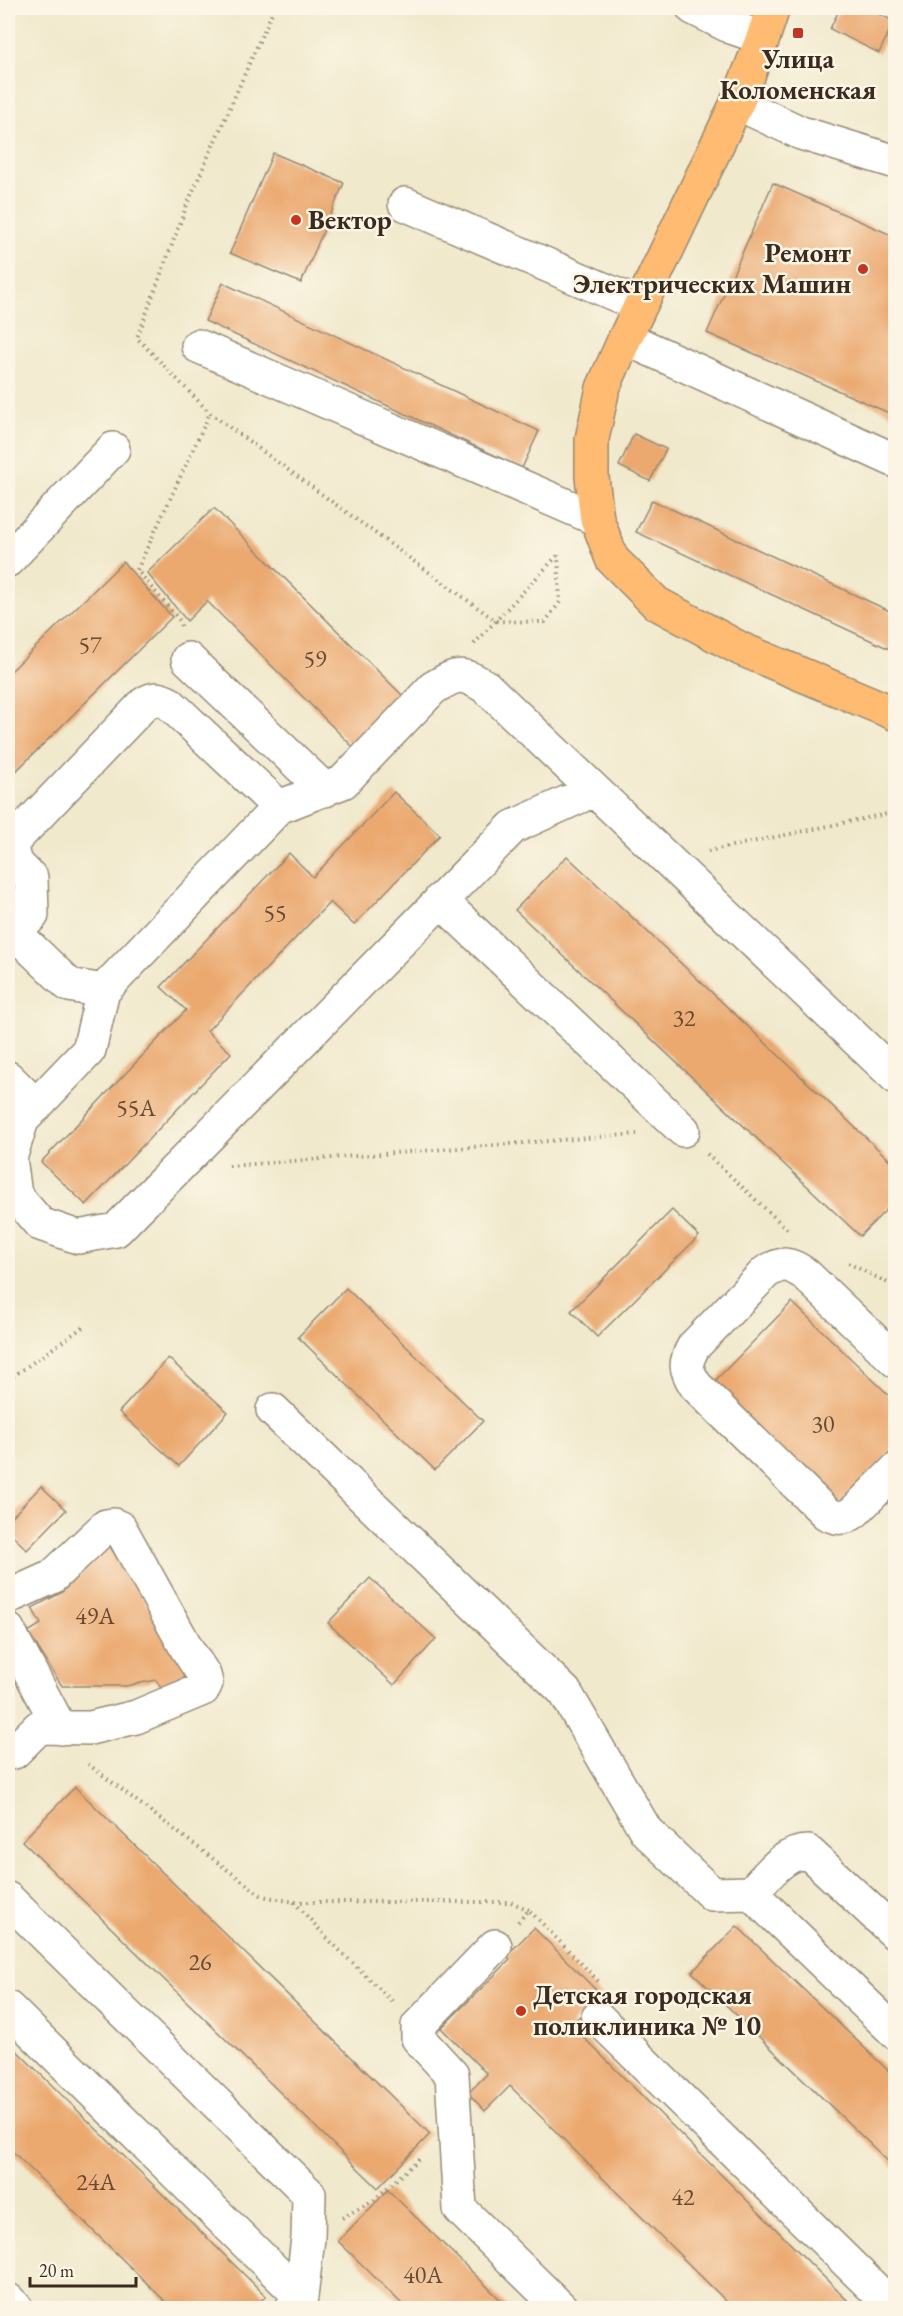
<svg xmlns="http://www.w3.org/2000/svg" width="903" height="2316" font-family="'EB Garamond',serif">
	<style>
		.building { fill: #eba970 }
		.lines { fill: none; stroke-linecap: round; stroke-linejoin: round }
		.minor-casing { stroke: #968a75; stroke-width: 36 }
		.major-casing { stroke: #968a75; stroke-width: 36 }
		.path { stroke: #968a75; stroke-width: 4; stroke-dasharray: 1.5 4.5; stroke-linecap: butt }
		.minor { stroke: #fff; stroke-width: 33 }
		.major { stroke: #febb71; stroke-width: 33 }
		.poi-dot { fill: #c8321e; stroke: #fcf5e5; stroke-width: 2 }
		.labels { text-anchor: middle; stroke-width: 5; stroke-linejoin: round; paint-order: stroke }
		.number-label { font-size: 24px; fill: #674a32 }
		.poi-label { font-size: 27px; font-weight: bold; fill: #3b2a1e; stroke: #fcf5e5; text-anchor: start }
	</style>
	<rect width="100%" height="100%" fill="#fcf5e5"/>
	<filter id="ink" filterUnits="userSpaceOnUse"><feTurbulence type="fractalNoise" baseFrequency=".0167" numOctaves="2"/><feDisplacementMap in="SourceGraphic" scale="12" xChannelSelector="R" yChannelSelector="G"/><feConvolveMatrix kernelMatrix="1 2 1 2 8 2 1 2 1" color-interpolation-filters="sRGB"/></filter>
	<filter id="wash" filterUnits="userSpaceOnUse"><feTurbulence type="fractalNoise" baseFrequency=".008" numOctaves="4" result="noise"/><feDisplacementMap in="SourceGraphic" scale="24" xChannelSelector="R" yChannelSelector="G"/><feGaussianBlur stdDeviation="1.35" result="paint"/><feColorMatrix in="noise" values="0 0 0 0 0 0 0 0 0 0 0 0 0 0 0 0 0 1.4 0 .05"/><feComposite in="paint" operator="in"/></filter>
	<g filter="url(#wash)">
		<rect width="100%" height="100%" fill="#f0e9cc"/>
		<g id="blocks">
			<path class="building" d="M840,8h25l29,13 -15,32 -49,-24z
				M273,153l71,30 -43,100 -71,-30z
				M773,183l123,54v179l-189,-83z
				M223,283l316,148 -17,37 -317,-147z
				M634,434l32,15 -16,32 -31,-15z
				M652,500l244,114v38l-260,-120z
				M214,508l191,190 -51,50 -147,-147 -20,20 -40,-48z
				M123,562l49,55 -164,162v-105z
				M394,792l46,43 -86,90 -24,-23 -123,129 24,22 -145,152 -45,-43 145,-152 -25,-23 128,-134 24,24z
				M567,856l329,310v34l-36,36 -345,-326z
				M672,1210l27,26 -102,101 -26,-26z
				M346,1288l137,133 -48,49 -137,-133z
				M792,1302l104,100v45l-60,61 -126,-122z
				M168,1358l60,54 -49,54 -60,-54z
				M41,1486l25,24 -39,40 -19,-19v-10z
				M109,1545l81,128 -27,18 -7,-11 -31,6h-63l-34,-54 13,-8 -9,-16 29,-15z
				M370,1578l66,61 -42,46 -66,-62z
				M75,1787l355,347 -52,54 -356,-347z
				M737,1926l159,152v91l-204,-197z
				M534,1928l67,67 -30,30 284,283h-122l-223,-222 -25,25 -17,-18 19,-19 -46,-46 69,-68 -4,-4z
				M8,2042l258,254 -13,12h-81l-164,-161z
				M388,2190l121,118h-103l-68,-67z"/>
		</g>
	</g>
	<g filter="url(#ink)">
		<use href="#blocks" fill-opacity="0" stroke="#968a75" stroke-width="1.5"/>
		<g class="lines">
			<defs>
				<path id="minor" d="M693,8l38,19 32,11
					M737,103l64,30 95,29
					M405,204l235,101
					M625,338l271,123
					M198,346l399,173
					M8,560l105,-111
					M188,659l137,131
					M594,790l-81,37 -397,403 -38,7 -38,-13 -25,-29 -5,-37 12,-38 67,-70 14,-59 176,-184 64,-25 90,-94c25,-15 28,-16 53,-1l410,390
					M440,900l243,230
					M15,933l54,52 34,6
					M8,940l24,-25 -1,-37c-12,-11 -25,-21 -16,-39l129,-135c10,-7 16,-6 26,0l109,103
					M8,1078l28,28
					M896,1361l-91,-87c-17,-11 -21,-12 -39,-2l-72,74c-10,17 -9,23 2,40l130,127c11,6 18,6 28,-1l42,-42
					M273,1410l292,282 81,139 66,63 39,-1 145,140
					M8,1597l44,-20 54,-51 7,-1 7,3 67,121 17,26 2,8 -3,6 -67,28 -46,11 -51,-1 -25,25 -6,1
					M8,1630l52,98
					M751,1893c16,-16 32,-41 57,-41l88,82
					M8,1899l301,295 -1,44 -7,59
					M495,1946l-77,80v12l34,37 8,134 101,99
					M8,2008l293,289 -9,11
					M598,2018l296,290
					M8,2300l8,8"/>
				<path id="major" d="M773,8l-10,30 -26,65 -112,235 -22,50 -11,51v38l5,42 15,40 44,44 85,46 155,65"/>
			</defs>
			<use href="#minor" class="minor-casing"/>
			<use href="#major" class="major-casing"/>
			<path class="path" d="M274,8l-86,194 -51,136 73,75 286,208 49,1 15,-20 -2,-47
				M181,626l-1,-5 -43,-51 73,-157
				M474,644l83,-88
				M708,851l188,-39
				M707,1154l80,75
				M229,1166l408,-32
				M848,1263l48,24
				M8,1380l75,-53
				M88,1764l174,132 32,6h217l18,8
				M294,1902l36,39 64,62
				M518,1922l11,-12 72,74
				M342,2218l32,-18 47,-43"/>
			<use href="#minor" class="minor"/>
			<use href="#major" class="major"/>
		</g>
	</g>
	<g class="poi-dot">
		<rect x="792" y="27" width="12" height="12" rx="3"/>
		<circle cx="296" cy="220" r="6"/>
		<circle cx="863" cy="269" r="6"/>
		<circle cx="521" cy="2011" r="6"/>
	</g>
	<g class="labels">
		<g class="number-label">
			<text x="90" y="653">57</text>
			<text x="315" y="667">59</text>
			<text x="275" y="921">55</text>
			<text x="684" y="1026">32</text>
			<text x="136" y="1116">55А</text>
			<text x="823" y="1432">30</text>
			<text x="95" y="1624">49А</text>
			<text x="200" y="1970">26</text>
			<text x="96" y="2190">24А</text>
			<text x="683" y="2205">42</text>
			<text x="423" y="2283">40А</text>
		</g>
		<g class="poi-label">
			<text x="798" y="68" text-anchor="middle">Улица<tspan x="798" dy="31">Коломенская</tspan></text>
			<text x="308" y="229">Вектор</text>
			<text x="851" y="262" text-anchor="end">Ремонт<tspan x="851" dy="31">Электрических Машин</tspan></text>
			<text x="533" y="2004">Детская городская<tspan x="533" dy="31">поликлиника № 10</tspan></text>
		</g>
	</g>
	<rect width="903" height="2316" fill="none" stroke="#fcf5e5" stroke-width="30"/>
	<path d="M30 2277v9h106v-9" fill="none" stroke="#3b2a1e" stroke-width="3"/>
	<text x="39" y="2277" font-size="18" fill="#3b2a1e" stroke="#fcf5e5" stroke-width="4.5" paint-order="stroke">20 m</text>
</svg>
